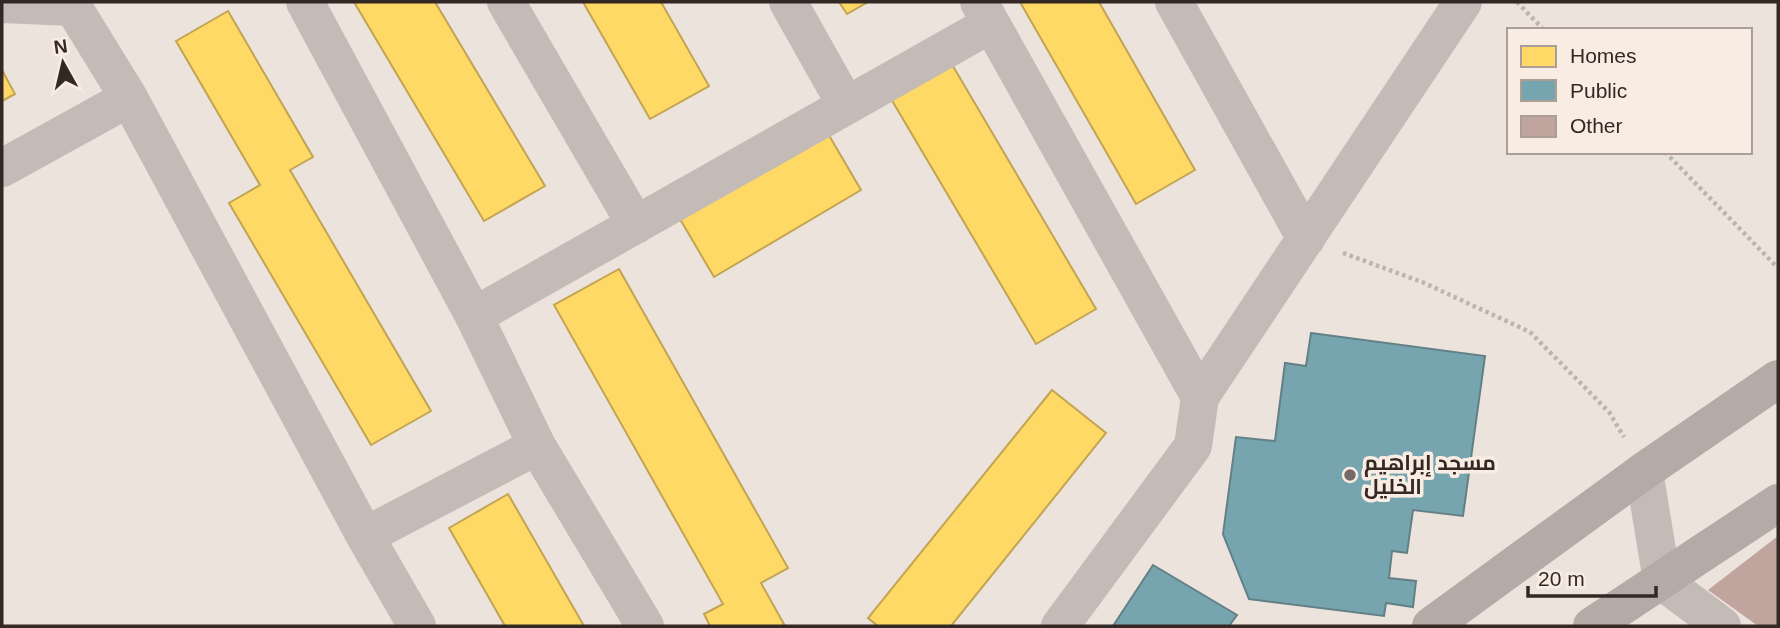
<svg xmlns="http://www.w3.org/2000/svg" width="1780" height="628" font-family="Helvetica,Cairo,sans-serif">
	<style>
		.homes { fill: #ffd966; stroke: #c2a452; stroke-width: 2 }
		.public { fill: #76a5af; stroke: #628086; stroke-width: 2 }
		.building { fill: #bfa59d }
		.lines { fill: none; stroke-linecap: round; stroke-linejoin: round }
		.path { stroke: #bcb4af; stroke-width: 4.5; stroke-dasharray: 3.5 3.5; stroke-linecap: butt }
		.street { stroke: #c4bbb6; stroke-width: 38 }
		.secondary { stroke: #b4aba6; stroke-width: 38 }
		.poi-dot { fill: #746965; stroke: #f9ede3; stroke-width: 2.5 }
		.labels { text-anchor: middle; stroke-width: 7; stroke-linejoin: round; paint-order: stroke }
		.poi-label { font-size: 21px; font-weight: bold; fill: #342825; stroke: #f9ede3; text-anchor: start }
	</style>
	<rect width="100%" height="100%" fill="#ebe3dc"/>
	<path class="homes" d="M354,2h81l110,184 -61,35z
		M583,2h78l48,84 -59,33z
		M839,2h29l-21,12z
		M1020,2h79l96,168 -59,34z
		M228,11l85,146 -23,13 141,241 -60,34 -142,-242 31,-18 -84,-144z
		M947,56l149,253 -60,35 -149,-252z
		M2,70l13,24 -13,7z
		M827,132l34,58 -147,87 -34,-58z
		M619,269l169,299 -27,15 24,43h-75l-6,-12 19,-10 -169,-299z
		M1052,390l54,43 -155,193h-73l-10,-8z
		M508,494l76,132h-79l-56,-98z"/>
	<path class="public" d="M1311,333l174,23 -22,160 -50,-6 -6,43 -15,-2 -3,27 27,3 -3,26 -27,-4 -2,13 -135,-17 -26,-65 13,-97 39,4 10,-78 21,3z
		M1153,565l84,50 -8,11h-116z"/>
	<path class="building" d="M1778,536v90h-20l-50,-36z"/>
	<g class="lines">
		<path class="path" d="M1517,2l27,28
			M1665,152l113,116
			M1343,253l79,29 108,50 79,80 15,25"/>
		<path class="street" d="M70,2l59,96 236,438 52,90
			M305,2l169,314 63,130 108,180
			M506,2l130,223
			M788,2l58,103
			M979,2l221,395
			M1174,2l132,237
			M2,4l70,3
			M2,168l127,-70
			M474,316l517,-292
			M1644,471l18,110 60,45
			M365,536l172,-90
			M1060,626l133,-180 7,-49 263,-395"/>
		<path class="secondary" d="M1431,626l213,-155 134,-92
			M1592,626l186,-123"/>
	</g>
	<circle class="poi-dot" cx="1350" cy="475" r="7"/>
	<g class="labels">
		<g class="poi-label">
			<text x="1364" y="470">مسجد إبراهيم<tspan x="1364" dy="24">الخليل</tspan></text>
		</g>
	</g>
	<rect width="1780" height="628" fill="none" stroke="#342825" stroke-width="7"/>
	<rect x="1507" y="28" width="245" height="126" fill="#f9ede3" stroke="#aa9e97" stroke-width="2"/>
	<rect x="1521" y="46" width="35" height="21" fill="#ffd966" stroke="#aa9e97" stroke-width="2"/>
	<text x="1570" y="63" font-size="21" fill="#342825">Homes</text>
	<rect x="1521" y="80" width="35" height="21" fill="#76a5af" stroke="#aa9e97" stroke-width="2"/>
	<text x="1570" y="98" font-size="21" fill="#342825">Public</text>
	<rect x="1521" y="116" width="35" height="21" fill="#bfa59d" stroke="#aa9e97" stroke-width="2"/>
	<text x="1570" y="133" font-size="21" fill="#342825">Other</text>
	<g transform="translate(63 63) rotate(352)" stroke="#f9ede3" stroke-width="5" paint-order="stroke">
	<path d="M0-5L12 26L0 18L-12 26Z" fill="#342825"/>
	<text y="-10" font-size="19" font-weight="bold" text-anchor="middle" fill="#342825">N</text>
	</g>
	<path d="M1528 586v10h128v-10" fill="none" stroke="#342825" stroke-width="3.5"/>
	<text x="1538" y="586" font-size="21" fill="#342825" stroke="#f9ede3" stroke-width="5" paint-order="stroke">20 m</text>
</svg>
